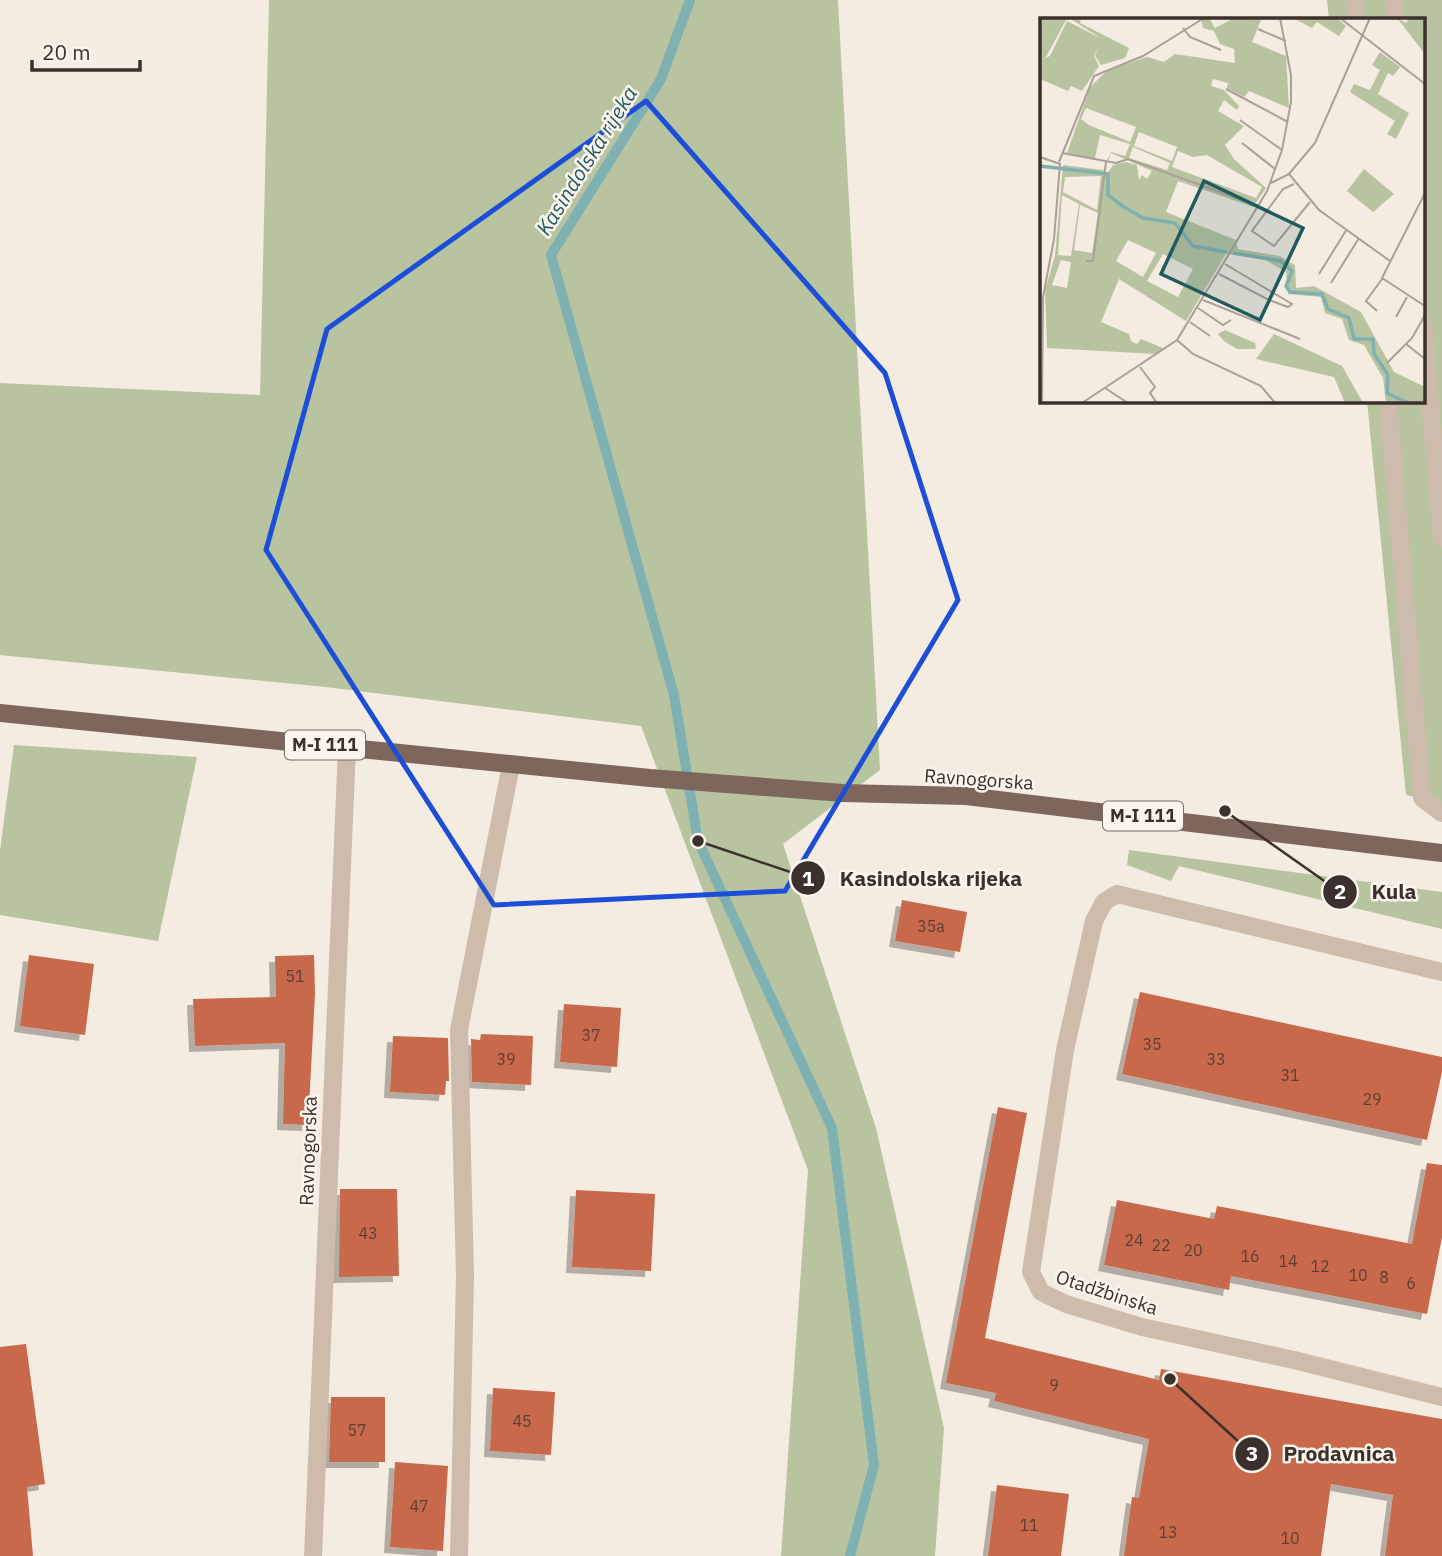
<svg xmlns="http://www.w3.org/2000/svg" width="1442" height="1556" font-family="'IBM Plex Sans',sans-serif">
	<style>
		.green { fill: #b8c4a0 }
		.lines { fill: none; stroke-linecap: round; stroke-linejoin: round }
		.stream { stroke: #7fb0b2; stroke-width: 10 }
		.building { fill: #c8694b; filter: url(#shadow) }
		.street { stroke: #cdbbac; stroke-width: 18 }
		.primary { stroke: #7d675c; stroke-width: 18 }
		.marked { fill: none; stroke: #1d4ed8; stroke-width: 5; stroke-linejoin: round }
		.labels { text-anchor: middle; stroke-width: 5; stroke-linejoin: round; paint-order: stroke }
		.number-label { font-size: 16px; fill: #5e3e33 }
		.shield { fill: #fbf5ee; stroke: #756b66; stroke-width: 2 }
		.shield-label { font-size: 18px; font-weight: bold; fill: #3b302b }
		.street-label { font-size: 19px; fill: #3b302b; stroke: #fbf5ee }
		.water-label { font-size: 21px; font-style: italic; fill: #1f5a5e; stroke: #fbf5ee }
		.inset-river { fill: none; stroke: #7fb0b2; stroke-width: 3.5 }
		.inset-road { fill: none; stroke: #aaa098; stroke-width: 2 }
		.view { fill: #1f5a5e; fill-opacity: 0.15; stroke: #1f5a5e; stroke-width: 3.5 }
		.inset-edge { fill: none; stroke: #3b302b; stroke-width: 3.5 }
		.leader { fill: none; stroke: #3b302b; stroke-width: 2.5 }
		.callout-dot { fill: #3b302b; stroke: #fbf5ee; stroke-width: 2.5 }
		.mark-label { font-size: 21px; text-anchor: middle; font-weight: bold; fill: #fff }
		.callout-label { font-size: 21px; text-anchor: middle; font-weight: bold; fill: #3b302b; stroke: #fbf5ee; stroke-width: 5; stroke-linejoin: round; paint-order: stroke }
	</style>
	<defs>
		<filter id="shadow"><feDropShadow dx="-6" dy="6" stdDeviation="0" flood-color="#0004"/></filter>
	</defs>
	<rect width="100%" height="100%" fill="#f4ebe1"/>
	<path class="green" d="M269,0h569l42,770 -97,74 93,284 68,300 -9,128h-154l27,-386 -167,-444 -315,-39 -326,-32v-272l260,12z
		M1327,0h115v802l-36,-7 -39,-394h56v-382h-94z
		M14,745l183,12 -39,184 -158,-26v-64z
		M1129,850l313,42v37l-263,-63 -8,15 -44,-16z"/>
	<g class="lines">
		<path class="stream" d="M690,0l-29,79 -110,176 123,440 24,146 134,287 42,337 -24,91"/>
	</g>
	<path class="building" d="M902,900l65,12 -7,40 -65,-11z
		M29,955l65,9 -9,71 -65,-9z
		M314,955l1,39 -7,131 -25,-1 2,-81 -90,3 -2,-47 83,-2 -1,-41z
		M1140,992l302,65v15l-15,68 -305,-66z
		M564,1004l57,4 -4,59 -57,-5z
		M481,1034l52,2 -2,49 -59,-3 -1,-43 9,1z
		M393,1036l55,2 1,43h-3l-1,14 -55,-3z
		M998,1107l29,6 -42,225 174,42 2,-11 281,50v137h-57l8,-61 -62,-11 -10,72h-197l8,-59 7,1 10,-59 -155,-38 2,-8 -50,-10z
		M1427,1163l15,2v72l-15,77 -196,-38 -2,14 -125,-25 13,-65 97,19 3,-13 195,38z
		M340,1189h57l2,87 -60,1z
		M576,1190l79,4 -4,77 -79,-4z
		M26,1344l19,140 -18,3 6,69h-33v-209z
		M493,1388l62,4 -4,63 -61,-4z
		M331,1397h54v65h-56z
		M395,1462l53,4 -5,85 -53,-4z
		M997,1485l72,9 -8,62h-73z"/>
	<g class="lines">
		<path class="street" d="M1354,0l2,19
			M1394,0l1,19
			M1423,324l19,214
			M1388,401l34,397 20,15
			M1442,972l-325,-78 -13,8 -10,19 -29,129 -34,222 10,20 25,12 76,23 152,33 148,37
			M313,1556l34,-809
			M459,1556l6,-280 -6,-246 52,-265"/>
		<path class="primary" d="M0,713l650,65 193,15 123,3 476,57"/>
	</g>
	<path class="marked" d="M646,101l239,272 73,227 -173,291 -291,14 -228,-355 61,-221z"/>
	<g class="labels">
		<g class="number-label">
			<text x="931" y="932">35a</text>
			<text x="295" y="982">51</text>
			<text x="591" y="1041">37</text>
			<text x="1152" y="1050">35</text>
			<text x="506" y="1065">39</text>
			<text x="1216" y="1065">33</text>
			<text x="1290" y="1081">31</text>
			<text x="1372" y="1105">29</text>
			<text x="368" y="1239">43</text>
			<text x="1134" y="1246">24</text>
			<text x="1161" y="1251">22</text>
			<text x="1193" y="1256">20</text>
			<text x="1250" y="1262">16</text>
			<text x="1288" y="1267">14</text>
			<text x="1320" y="1272">12</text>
			<text x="1358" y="1281">10</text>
			<text x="1384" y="1283">8</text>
			<text x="1411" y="1289">6</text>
			<text x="1054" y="1391">9</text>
			<text x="522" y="1427">45</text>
			<text x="357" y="1436">57</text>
			<text x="419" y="1512">47</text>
			<text x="1029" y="1531">11</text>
			<text x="1168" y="1538">13</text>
			<text x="1290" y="1544">10</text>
		</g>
		<g class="shield">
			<rect x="285" y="730.5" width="80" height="29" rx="5"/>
			<rect x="1103" y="801.5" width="80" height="29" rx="5"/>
		</g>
		<g class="shield-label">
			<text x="325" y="751">M-I 111</text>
			<text x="1143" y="822">M-I 111</text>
		</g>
		<g class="street-label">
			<text transform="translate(979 779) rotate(4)" y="7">Ravnogorska</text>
			<text transform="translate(308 1151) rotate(-88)" y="7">Ravnogorska</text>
			<text transform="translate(1107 1292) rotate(18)" y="7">Otadžbinska</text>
		</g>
		<g class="water-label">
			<text transform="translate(587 161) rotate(-58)" y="7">Kasindolska rijeka</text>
		</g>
	</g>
	<g transform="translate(1040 18)">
		<rect width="385" height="385" fill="#f4ebe1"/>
		<path d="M0,0h27l-22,41 -5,-1zM29,0h12l-1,5 49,25 -4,10 -24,7 -6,-9 4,-10 -5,10 5,10 -17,25 -11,-5 -3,5 -28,-12v-19l10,-4 17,-35 35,18zM169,0l6,10 19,-10 27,2 -9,22 34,14 3,52 -40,-17 -5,6 -17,-9 1,-5 -15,-4 -2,7 13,4 15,16 -2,4 -13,-10 -6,11 26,15 -19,19 9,14 32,29 -13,19 -75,-26 -12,31 70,28 2,9 42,7 15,9 1,23 18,-2 47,26 33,60 31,15v16h-39l-3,-25 -19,-33 -15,-5 -7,-21 -17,-6 -4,-16 -33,-3 -2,-22 -26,-15 -34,-3 -40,67 -67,-42 -18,43 28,12 2,7 6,3 4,-5 22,9 -7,6 -109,-6 -2,-58 10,-34 8,-91 40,5 3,6 7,-11 12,-3 12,3 2,15 3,-5 5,4 5,-8 -41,-18 -3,9 -41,-9 23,-66 18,-17 39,-13 17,5 11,-8 60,9 -1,-14 -14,-5 -6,-13 -11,-3 -2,-8zM46,90l50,19 -6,15 -41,-17 -8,-6zM99,114l38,15 -5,14 -38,-15zM60,117l30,9 -5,12 -14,-4 -4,9 -12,-3zM93,129l37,16 -3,7 -38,-12zM138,133l15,6 14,-2 55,32 -6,11 -84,-31zM61,158l-4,34 -34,-18 2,-15zM22,177l17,9 -8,52 -13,-1zM40,187l18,8 -6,40 -18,-3zM88,222l28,13 -13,24 -27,-16zM123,236l30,15 -15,28 -31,-16zM21,242l10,2 -4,26 -15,-3zM253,0h44l9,8 -7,10 -22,-14 -5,6zM357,0l9,5 3,-5h16v36zM340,34l20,15 -7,9 -5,-3 -10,21 31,19 -13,26 -9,-5 8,-13 -45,-29 4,-8 16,6 10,-20 -8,-5zM324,151l30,25 -21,18 -26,-21zM185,312l30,13 1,6h-19l-13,-8 -6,-7zM234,316l68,32 21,37h-18l-11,-26 -78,-18z" fill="#b8c4a0" fill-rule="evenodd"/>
		<path class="inset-river" d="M0,148l68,8v21l16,12 19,11 32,5 18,23 34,6M193,235l48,8 11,10 -6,15 4,6 32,2 6,15 21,9 5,21h19l1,15 14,21 -1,18 21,10"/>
		<path class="inset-road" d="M300,0l85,66M143,10l7,9 31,13M218,11l28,12M186,71l62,33M200,102l42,30M202,125l33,26M22,135l54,10 12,-4 131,47M0,139l20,7 -6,75 -11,58 -1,106M19,144l35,-86 49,-20 61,-38M249,156l30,36 71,51M231,165l18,-9 26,-31 55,-125M254,166l-11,5 -31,42 22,15 36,-44M385,175l-43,85 43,28M46,243h7l13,-99M179,256l50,26 19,7 4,-3 -67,-40M279,256l28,-45M291,265l28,-45M163,282l97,39M158,290l25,17 8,-5M337,293l-11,-10 16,-22M356,299l11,-20M150,304l20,14M137,322l16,14 68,32 14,17M366,326l19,15M347,345l25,-25 13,-23M100,349l15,20 -5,6 7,10M65,370l23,15M42,385l95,-63 90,-149 15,-41 9,-48v-27l-11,-57"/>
		<path class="view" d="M164,163l99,47 -43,92 -99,-46z"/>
		<rect width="385" height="385" class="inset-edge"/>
	</g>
	<path class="leader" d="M698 841L808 878M1225 811L1340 892M1170 1379L1252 1454"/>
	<g class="callout-dot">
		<circle cx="698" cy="841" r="7"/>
		<circle cx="1225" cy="811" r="7"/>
		<circle cx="1170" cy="1379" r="7"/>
		<circle cx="808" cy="878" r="18"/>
		<circle cx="1340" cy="892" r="18"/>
		<circle cx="1252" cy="1454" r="18"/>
	</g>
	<g class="mark-label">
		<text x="808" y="886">1</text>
		<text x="1340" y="899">2</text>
		<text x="1252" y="1461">3</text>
	</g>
	<g class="callout-label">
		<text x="931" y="886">Kasindolska rijeka</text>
		<text x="1394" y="899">Kula</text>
		<text x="1339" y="1461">Prodavnica</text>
	</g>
	<path d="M32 60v10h108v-10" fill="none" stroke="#3b302b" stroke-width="3.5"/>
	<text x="42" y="60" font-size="21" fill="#3b302b" stroke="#fbf5ee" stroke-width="5" paint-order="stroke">20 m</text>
</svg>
